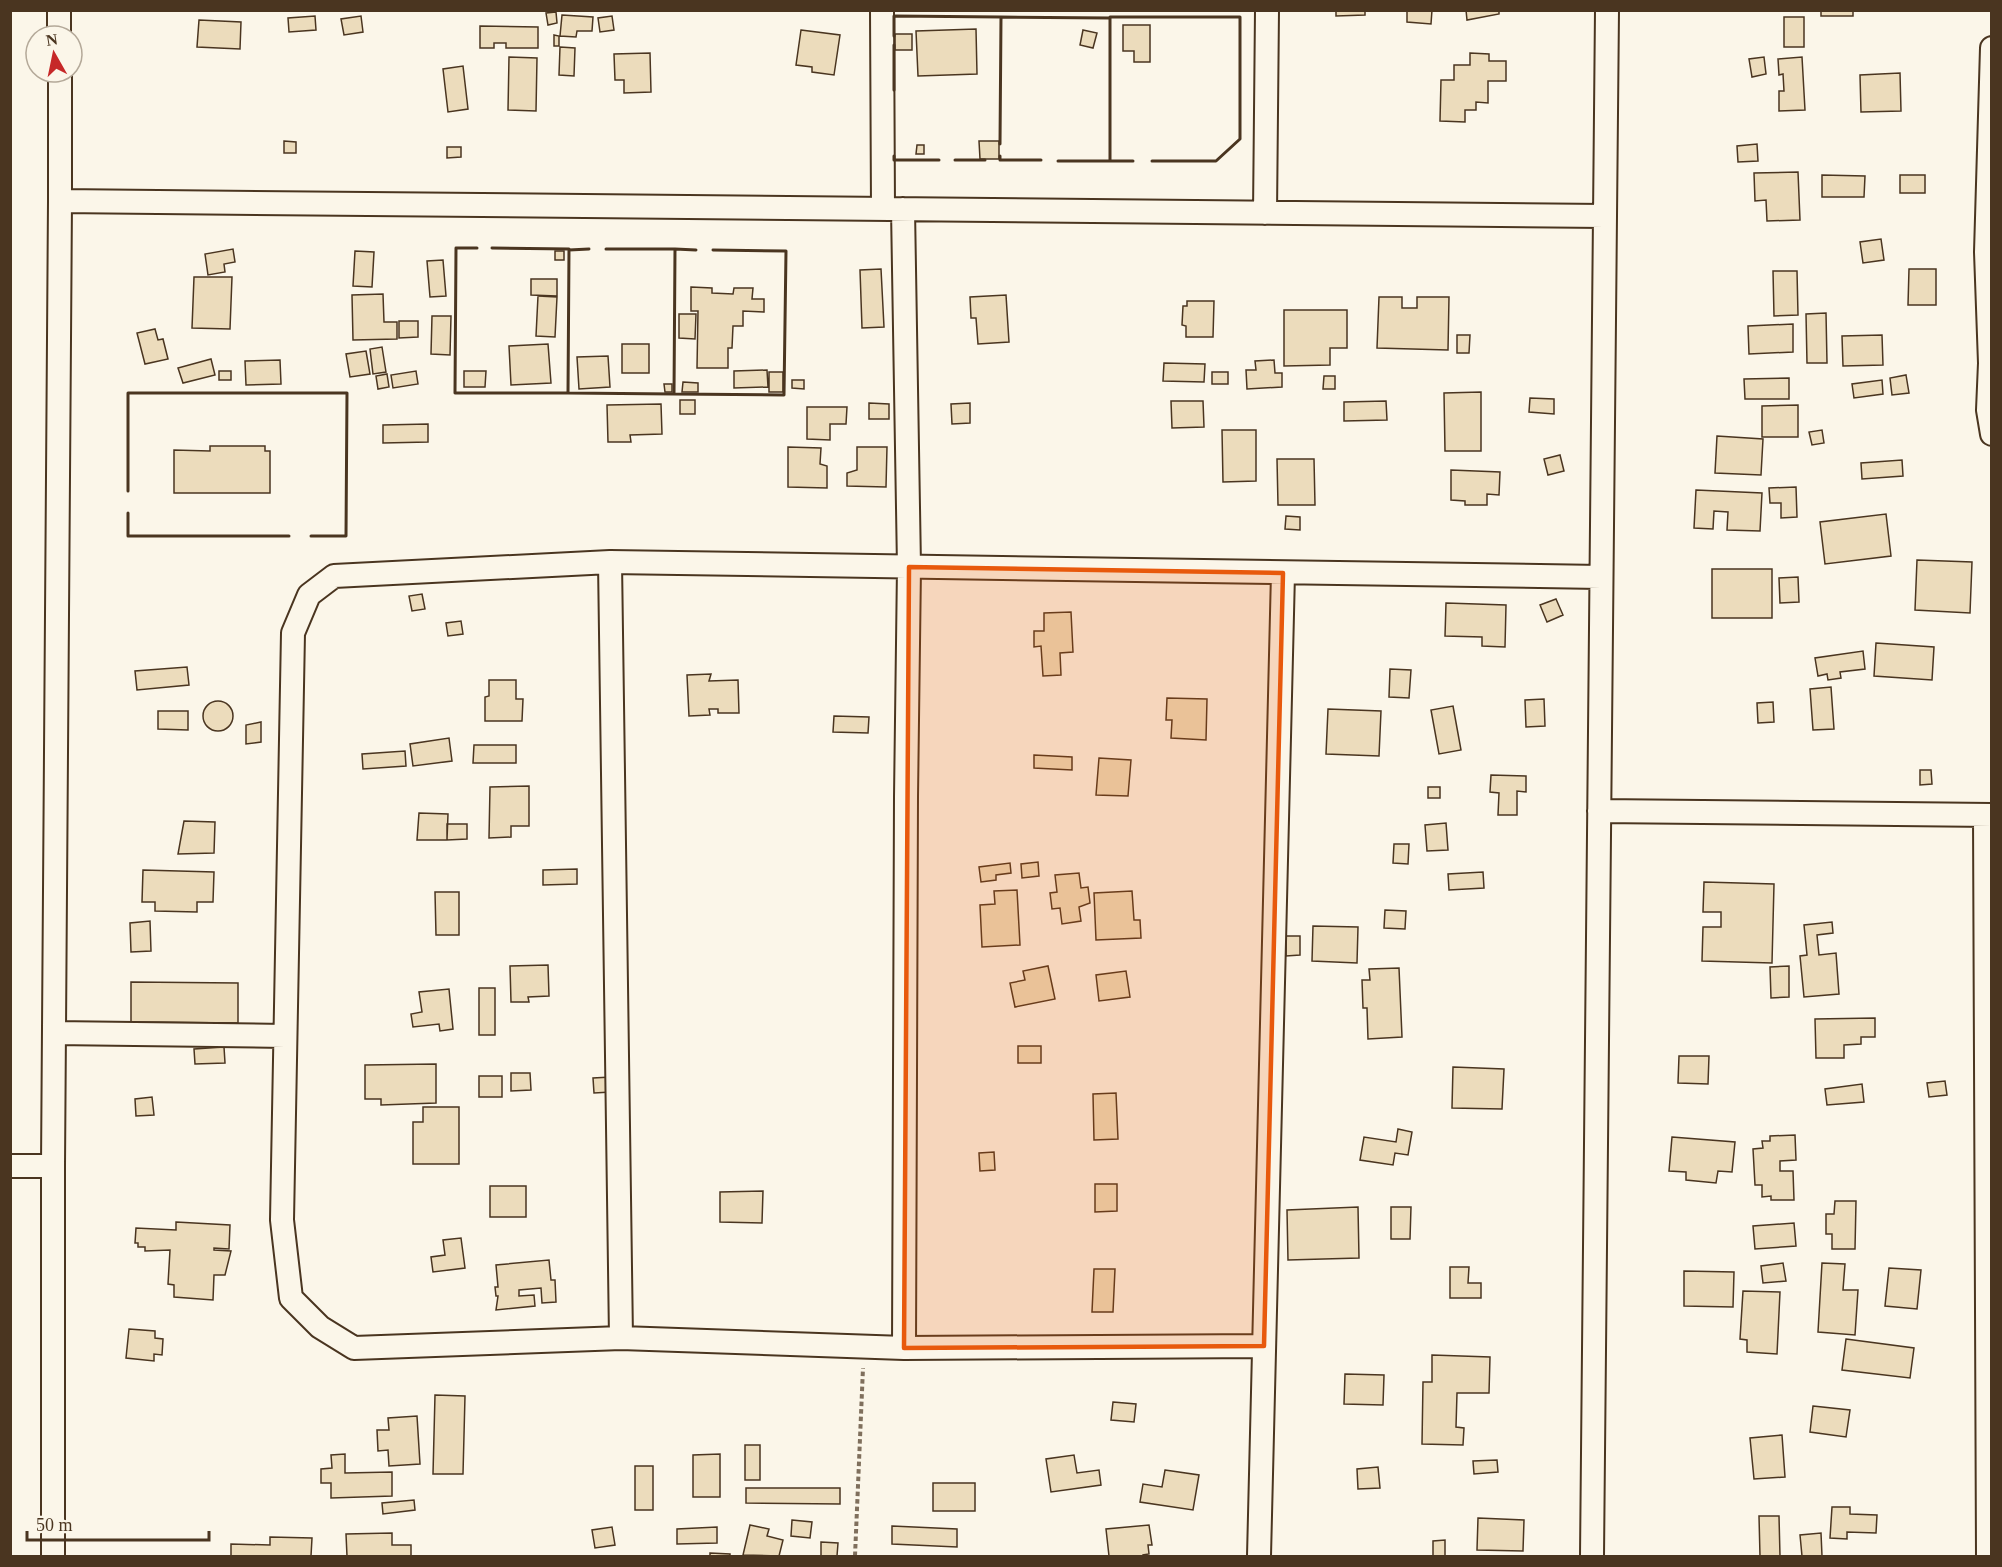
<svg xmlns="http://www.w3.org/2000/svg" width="2002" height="1567" font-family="'Times New Roman',serif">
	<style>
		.building { fill: #ecdcbc; stroke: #4a3520; stroke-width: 1.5 }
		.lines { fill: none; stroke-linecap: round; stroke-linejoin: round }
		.minor-casing { stroke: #4a3520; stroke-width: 26 }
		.path { stroke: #7f6f5c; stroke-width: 4; stroke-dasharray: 4.5 3; stroke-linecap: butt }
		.minor { stroke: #fbf6e9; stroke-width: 22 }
		.wall { stroke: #4a3520; stroke-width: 3 }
		.marked { fill: #e8590c; fill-opacity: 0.2; stroke: #e8590c; stroke-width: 4.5; stroke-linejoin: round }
	</style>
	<rect width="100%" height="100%" fill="#fbf6e9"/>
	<path class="building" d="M1336,10h29v5l-29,1z
		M1407,10h25l-1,14 -24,-2z
		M1466,10h33v4l-32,6z
		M1821,10h32v6h-32z
		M556,12l1,11 -9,2 -2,-12z
		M562,15l31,2 -1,14h-15l-1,6 -16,-1z
		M315,16l1,14 -27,2 -1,-14z
		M361,16l2,16 -19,3 -3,-16z
		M612,16l2,14 -14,2 -2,-14z
		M1784,17h20v30h-20z
		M199,20l42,2 -1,27 -43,-2z
		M1123,25h27v37h-16v-11h-11z
		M480,26l58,1v21h-32v-5h-12v5h-14z
		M976,29l1,45 -59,2 -2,-45z
		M801,30l39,5 -6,40 -22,-3v-5l-16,-2z
		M1083,30l14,3 -4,15 -13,-3z
		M895,34h17v16h-17z
		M554,35l5,1v10h-5z
		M560,47l15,1 -1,28 -15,-1z
		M650,53l1,39 -27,1v-13h-9l-1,-26z
		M1470,53l19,1v7h17v20h-18v22l-12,-1v8h-11v12l-25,-1 1,-41h13v-15h16z
		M509,57l28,1 -1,53 -28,-1z
		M1764,57l2,17 -14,3 -3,-18z
		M1802,57l3,53 -26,1v-20h5l-1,-17 -4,1 -1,-16z
		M463,66l5,43 -20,3 -5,-43z
		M1900,73l1,38 -40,1 -1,-37z
		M284,141l12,1v11h-12z
		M979,141h20v18h-19z
		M1757,144l1,17 -20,1 -1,-16z
		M917,145h7v9h-8z
		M447,147h14v10l-14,1z
		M1798,172l2,48 -33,1 -1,-21 -11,1 -1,-28z
		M1822,175l43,1 -1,21h-42z
		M1900,175h25v18h-25z
		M1881,239l3,21 -21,3 -3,-21z
		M233,249l2,13 -11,2 1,8 -17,3 -3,-21z
		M355,251l19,1 -2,35 -19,-1z
		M555,251h9v9h-9z
		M443,260l3,36 -16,1 -3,-36z
		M881,269l3,58 -22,1 -2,-58z
		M1909,269h27v36h-28z
		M1773,271h24l1,44 -24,1z
		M194,277h38l-2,52 -38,-1z
		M531,279h26v17l-26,-1z
		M691,287l21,1v5l21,1 1,-6h19l-1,11h12v13l-21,-1v15h-10l-1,22h-4v20h-31l1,-57h-7z
		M383,294l1,28h13v17l-44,1 -1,-45z
		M1006,295l3,47 -31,2 -2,-26h-5l-1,-21z
		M538,296l19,1 -2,40 -19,-1z
		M1379,297h23v11h15v-11h32l-1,53 -71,-2z
		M1187,301h27l-1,36h-27v-11l-4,-1 1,-19h4z
		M1284,310h63v38h-17v17l-46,1z
		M1826,313l1,50h-20l-1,-49z
		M679,314h17l-1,25 -16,-1z
		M432,316h19l-1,39 -19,-1z
		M399,321h19v16l-19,1z
		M1793,324v28l-44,2 -1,-28z
		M155,329l3,11 5,-1 5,20 -23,5 -8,-31z
		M1457,335h13l-1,18h-12z
		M1882,335l1,30 -40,1 -1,-30z
		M548,344l3,39 -40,2 -2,-39z
		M622,344h27v29h-27z
		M382,347l4,25 -13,2 -3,-25z
		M366,351l4,23 -20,3 -4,-23z
		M608,356l2,31 -31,2 -2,-32z
		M211,359l4,16 -32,8 -5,-15z
		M280,360l1,24 -35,1 -1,-24z
		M1274,360l1,13h7v14l-35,2 -1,-19h10l-1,-9z
		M1164,363l41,1 -1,18 -41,-1z
		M767,370l1,17 -34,1v-17z
		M219,371h12v9h-12z
		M416,371l2,13 -25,4 -2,-13z
		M464,371h22l-1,16h-21z
		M769,372h14v20h-14z
		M1212,372h16v12h-16z
		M387,374l2,13 -11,2 -2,-13z
		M1906,375l3,18 -17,2 -2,-17z
		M1324,376h11v13h-12z
		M1789,378v21h-44l-1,-20z
		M792,380h12v9l-12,-1z
		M1882,380l1,14 -29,4 -2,-14z
		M683,382l15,1v9h-16z
		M664,384h8v8h-7z
		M1481,392v59h-36l-1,-58z
		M1530,398l24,1v15l-25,-2z
		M680,400h15v14h-15z
		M1171,401h32l1,26 -32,1z
		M1386,401l1,19 -43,1v-19z
		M869,403l20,1v15h-20z
		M970,403v20l-18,1 -1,-20z
		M661,404l1,30 -32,1 1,7h-23l-1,-37z
		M1798,405v32h-36v-31z
		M807,407h40l-1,17h-16v16l-23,-1z
		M428,424v18l-45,1v-18z
		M1222,430h34v51l-33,1z
		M1822,430l2,13 -12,2 -3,-13z
		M1717,436l46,3 -2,36 -46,-2z
		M210,446h55v5h5v42h-96v-43l36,1z
		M788,447l33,1 -1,16 7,2v22l-39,-1z
		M857,447h30l-1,40 -39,-1v-13l10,-3z
		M1560,455l4,16 -16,4 -4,-16z
		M1277,459h37l1,46h-37z
		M1902,460l1,16 -41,3 -1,-16z
		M1451,470l49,2 -1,23 -12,-1v11h-22v-4l-14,-1z
		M1796,487l1,30 -16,1v-15h-11l-1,-15z
		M1696,490l66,3 -2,38 -33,-1 1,-18 -14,-1 -1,18 -19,-1z
		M1886,514l5,42 -66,8 -5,-42z
		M1286,516l14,1v13l-15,-1z
		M1917,560l55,2 -2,51 -55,-3z
		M1712,569h60v49h-60z
		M1798,577l1,25 -19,1 -1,-25z
		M422,594l3,15 -13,2 -3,-15z
		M1556,599l7,16 -16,7 -7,-17z
		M1446,603l60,2 -1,42 -23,-1v-9l-37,-1z
		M1071,612l2,40 -13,1 1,22 -18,1 -2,-30 -7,1v-16h10v-18z
		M461,621l2,13 -15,2 -2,-13z
		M1876,643l58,4 -2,33 -58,-4z
		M1863,651l2,18 -25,3 1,6 -13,2 -1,-6 -9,2 -3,-18z
		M187,667l2,18 -52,5 -2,-19z
		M1390,669l21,1 -2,28 -20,-1z
		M711,674l-2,7 29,-1 1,33h-21v-4h-9l1,6 -21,1 -2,-41z
		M489,680h27v19h7l-1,22h-37v-24l4,-1z
		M1831,687l3,42 -21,1 -3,-41z
		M1167,698l40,1 -1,41 -35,-2 1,-18h-6z
		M1544,699l1,27 -19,1 -1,-27z
		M203 716a15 15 0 1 1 30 0a15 15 0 1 1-30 0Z
		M1773,702l1,20 -16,1 -1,-20z
		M1453,706l8,44 -22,4 -8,-44z
		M1328,709l53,2 -2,45 -53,-2z
		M158,711h30v19l-30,-1z
		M834,716l35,1 -1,16 -35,-1z
		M261,722v20l-15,2v-19z
		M449,738l3,23 -39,5 -3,-22z
		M474,745h42v18h-43z
		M405,751l1,15 -43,3 -1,-15z
		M1034,755l38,2v13l-38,-2z
		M1099,758l32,2 -3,36 -32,-1z
		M1920,770h11l1,14 -12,1z
		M1491,775l35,1v16l-9,-1v24h-19l1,-22 -9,-1z
		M529,786v40h-18v11l-22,1 1,-51z
		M1428,787h12v11h-12z
		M419,813l29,1 -1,26h-30z
		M184,821l31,1 -1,31 -36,1z
		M1446,823l2,27 -21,1 -2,-26z
		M447,824h20v15l-20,1z
		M1394,844h15l-1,20 -15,-1z
		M1038,862l1,14 -17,2 -1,-14z
		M1010,863l1,10 -15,2v5l-15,2 -2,-15z
		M577,869v15l-34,1v-15z
		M143,870l71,2 -1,30h-16v10l-42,-1v-9h-13z
		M1483,872l1,16 -35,2 -1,-16z
		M1079,873l2,15 7,-1 2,16 -11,4 2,14 -19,3 -2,-16 -8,1 -2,-16 7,-1 -2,-17z
		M1704,882l70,2 -2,79 -70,-2 1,-34h18v-15h-18z
		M1017,890l3,55 -38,2 -2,-42 15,-1 -1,-13z
		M1132,891l2,29h6l1,18 -45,2 -2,-47z
		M435,892h24v43h-23z
		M1385,910l21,1 -1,18 -21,-1z
		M150,921l1,30 -20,1 -1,-29z
		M1832,922l1,11 -16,2 2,20 17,-2 3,41 -35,3 -4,-41 7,-1 -3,-30z
		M1313,926l45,1 -1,36 -45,-2z
		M1286,936h14v19l-14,1z
		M548,965l1,31 -21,1 1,5h-18l-1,-36z
		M1048,966l7,33 -40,8 -5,-24 15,-3 -2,-9z
		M1789,966v31l-18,1 -1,-31z
		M1399,968l3,69 -34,2 -1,-31h-4l-1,-28h8l-1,-11z
		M1126,971l4,26 -31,4 -3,-26z
		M131,982l107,1v40l-107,-1z
		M479,988h16v47h-16z
		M449,989l4,40 -13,2 -1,-7 -26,3 -2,-13 11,-2 -3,-20z
		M1875,1018v19h-14v7l-17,1v13h-28l-1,-39z
		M1018,1046h23v17h-23z
		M224,1047l1,16 -30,1 -1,-15z
		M1679,1056h30l-1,28 -30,-1z
		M436,1064v39l-55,2v-6h-16v-34z
		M1453,1067l51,2 -2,40 -50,-1z
		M511,1073h19l1,17 -20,1z
		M479,1076h23v21h-23z
		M611,1077v15l-17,1 -1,-15z
		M1945,1081l2,14 -18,2 -2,-14z
		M1862,1084l2,18 -37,3 -2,-16z
		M1116,1093l2,46 -24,1 -1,-46z
		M152,1097l2,18 -18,1 -1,-17z
		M423,1107h36v57h-46v-42h10z
		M1398,1129l14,3 -4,23 -13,-2 -2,12 -33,-5 4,-23 32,5z
		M1795,1135l1,25 -16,1v10h13l1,29h-23v-4l-9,1v-12h-7l-2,-36 10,-1 -1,-7h8v-5z
		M1672,1137l63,5 -3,30 -14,-1 -2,12 -30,-3v-8l-17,-1z
		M994,1152l1,18 -15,1 -1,-18z
		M1095,1184h22v27l-22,1z
		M490,1186h36v31h-36z
		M763,1191l-1,32 -42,-1v-30z
		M1835,1201h21l-1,48h-23v-15h-6v-20h8z
		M1358,1207l1,51 -71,2 -1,-50z
		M1391,1207h20l-1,32h-19z
		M176,1222l54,3 -1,24 -15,-1v2l17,1 -6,24h-11l-1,25 -39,-3v-12l-6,-1 2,-34 -25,1v-4h-7v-4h-3l1,-15 40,2z
		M1794,1223l2,23 -41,3 -2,-23z
		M461,1238l4,30 -32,4 -2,-15 14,-2 -2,-15z
		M549,1260l2,20h4l1,22 -14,1 -1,-15 -22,2v6l15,-1 1,11 -39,4 2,-14h-2l-1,-9h3l-2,-22z
		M1783,1263l3,18 -23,2 -2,-17z
		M1822,1263l23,1 -2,26h15l-3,45 -37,-3z
		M1450,1267h19l-1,16h13v15h-31z
		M1889,1268l32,2 -4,39 -32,-3z
		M1094,1269h21l-2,43h-21z
		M1684,1271l50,1 -1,35 -49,-1z
		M1743,1291l37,1 -3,62 -30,-2v-12l-7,-1z
		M129,1329l26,2v7l8,1 -1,16 -8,-1v7l-28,-3z
		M1846,1339l68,9 -4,30 -68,-8z
		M1432,1355l58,2 -1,36h-32l-1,34 8,1 -1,17 -41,-1 1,-62h9z
		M1345,1374l39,1 -1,30 -39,-1z
		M435,1395l30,1 -2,78h-30z
		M1113,1402l23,2 -2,18 -23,-2z
		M1813,1406l37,4 -4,27 -36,-5z
		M417,1416l3,48 -31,2 -1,-16 -10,1 -1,-21h12l-1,-12z
		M1782,1435l3,42 -31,2 -4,-41z
		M745,1445h15v35h-15z
		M345,1454v19l47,-1v24l-61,2v-15h-10v-14l11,-1 -1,-13z
		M720,1454v43h-27v-42z
		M1074,1455l3,18 22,-3 2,15 -50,7 -5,-33z
		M1497,1460l1,12 -24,2 -1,-13z
		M635,1466h18v44h-18z
		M1378,1467l2,21 -22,1 -1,-20z
		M1165,1470l34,5 -6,35 -53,-8 3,-18 19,3z
		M933,1483h42v28h-42z
		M746,1488h94v16l-94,-1z
		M414,1500l1,10 -32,4 -1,-11z
		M1832,1507h18v7l27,1 -1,18 -29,-1v7l-17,-1z
		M1759,1516h20l1,40h-20z
		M1478,1518l46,2 -1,31 -46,-1z
		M792,1520l20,2 -2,16 -19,-2z
		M750,1525l19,4 -2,7 16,4 -4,16 -36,-1z
		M1149,1525l3,20h-4l1,9 -6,1v1h-34l-3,-27z
		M892,1526l65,3v18l-65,-3z
		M612,1527l3,18 -20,3 -3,-18z
		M717,1527v16l-40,1v-15z
		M392,1533v12h19v11h-64l-1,-22z
		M1821,1533l1,23h-20l-2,-21z
		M270,1537l42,1 -1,18h-80v-12l39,1z
		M1445,1540v16h-12v-15z
		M821,1542l17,1 -1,13h-16z
		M710,1553l20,1v2h-20z"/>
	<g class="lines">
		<defs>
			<path id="minor" d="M59,10v26
				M882,10l1,199
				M1992,48l-6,204 4,111 -2,47 4,24
				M60,201l1545,15
				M903,209l6,358 -3,230 -2,551
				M1265,213l2,-203
				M610,562l11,776
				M1599,811l393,4
				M1985,815l3,741
				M54,1033l231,3
				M10,1166h43
				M1264,1346l-360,2 -283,-10 -267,10 -34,-21 -29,-29 -9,-78 11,-587 16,-38 25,-19 276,-14 991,15
				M53,1556v-390l7,-965v-129
				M1259,1556l24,-983
				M1592,1556l15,-1546"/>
		</defs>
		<use href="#minor" class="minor-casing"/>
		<path class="path" d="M855,1556l8,-188"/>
		<use href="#minor" class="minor"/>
		<path class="wall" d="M894,36v-20l107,1v3
			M894,90v-45
			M1000,144l1,-127 109,1
			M894,156v4h45
			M1000,156v4h41
			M955,160h30
			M1058,161h52v-2
			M1133,161h-23v-144h130v122l-24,22h-64
			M477,248h-21l-1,145h113l1,-144 -77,-1
			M606,249h69v3
			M569,250l20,-1
			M696,250l-21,-1 -1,145 110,1 2,-144 -73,-1
			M568,391v2l106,1v-1
			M128,491v-98h219l-1,143h-35
			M128,513v23h161"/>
	</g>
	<path class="marked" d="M909,567l374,6 -19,773 -360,2z"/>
	<rect width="2002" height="1567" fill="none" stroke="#4a3520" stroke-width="24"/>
	<g transform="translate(54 54) rotate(351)"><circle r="28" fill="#fbf6e9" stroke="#b4a999" stroke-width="1.5"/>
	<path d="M0-4.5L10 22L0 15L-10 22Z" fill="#c62828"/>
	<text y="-9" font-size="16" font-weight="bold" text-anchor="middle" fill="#4a3520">N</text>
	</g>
	<path d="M27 1531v9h182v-9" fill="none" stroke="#4a3520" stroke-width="3"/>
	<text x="36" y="1531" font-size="18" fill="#4a3520" stroke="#fbf6e9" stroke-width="4.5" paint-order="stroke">50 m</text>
</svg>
